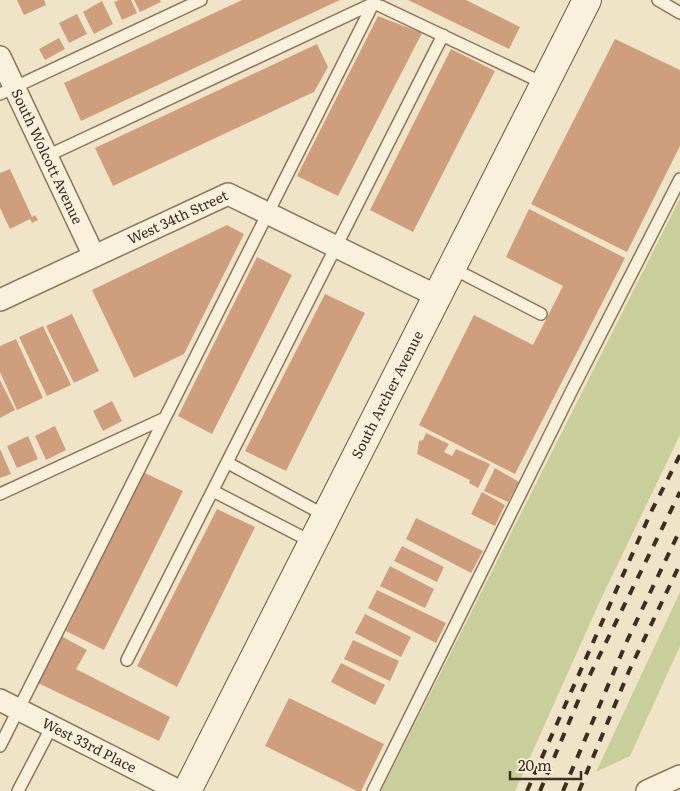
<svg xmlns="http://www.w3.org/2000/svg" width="680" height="791" font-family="Literata,serif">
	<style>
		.green { fill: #c9cf9b }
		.building { fill: #cf9f7d }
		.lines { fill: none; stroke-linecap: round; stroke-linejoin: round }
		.lane-casing { stroke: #8d765c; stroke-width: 14 }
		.street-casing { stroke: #8d765c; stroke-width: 24 }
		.secondary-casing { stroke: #6f573f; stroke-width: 30 }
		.lane { stroke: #faf1dc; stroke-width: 11 }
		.street { stroke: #faf1dc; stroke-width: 21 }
		.secondary { stroke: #faf1dc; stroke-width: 28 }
		.rail { stroke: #3d2e20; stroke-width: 4; stroke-dasharray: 9 9; stroke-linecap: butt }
		.labels { text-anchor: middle; stroke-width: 5; stroke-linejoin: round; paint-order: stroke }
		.street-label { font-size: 14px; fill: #3d2e20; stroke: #f7eed8 }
	</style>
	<rect width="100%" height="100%" fill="#f0e4c8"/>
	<path class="green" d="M680,198v237l-80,166 -85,190h-134z
		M680,592v54l-50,110 -34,16z"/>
	<path class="building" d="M17,0h27l2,5 -22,10z
		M119,0h12l6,13 -15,7 -8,-18z
		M134,0h26l1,2 -21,10z
		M242,0h98l-259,121 -17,-38z
		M408,0h58l54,27 -11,22z
		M102,1l11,23 -19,10 -11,-22z
		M77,14l10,20 -18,9 -10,-20z
		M378,16l44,17 -84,163 -41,-20z
		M59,38l6,11 -20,11 -6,-11z
		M615,39l65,31v76l-53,106 -96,-48z
		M317,44l11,23 -14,25 -201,94 -18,-38z
		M451,49l44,22 -82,161 -43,-22z
		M10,169l22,48 3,-2 3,5 -6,3 -2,-4 -20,10 -10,-21v-35z
		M529,209l96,49 -110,216 -96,-49 55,-110 59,30 30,-59 -57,-29z
		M227,225l17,9 -60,120 -50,24 -42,-88z
		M257,257l35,18 -80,159 -34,-18z
		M325,294l40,19 -79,158 -41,-20z
		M72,314l27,57 -25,12 -28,-57z
		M43,326l28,59 -24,11 -28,-59z
		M16,339l27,59 -26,12 -17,-38v-26z
		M0,380l15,30 -15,8z
		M112,401l10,20 -19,10 -10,-20z
		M55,426l11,24 -20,10 -11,-24z
		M426,433l23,11 -5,8 8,4 4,-7 34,15 -12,24 -9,-5 1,-3 -53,-26 2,-13 4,-1z
		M28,436l10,23 -21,9 -10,-22z
		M0,449l11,25 -11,4z
		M495,468l24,14 -11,20 -24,-11z
		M143,472l40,19 -79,159 -38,-19z
		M482,492l23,13 -10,21 -24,-12z
		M217,509l38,18 -78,160 -40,-21z
		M416,518l67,33 -12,22 -65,-34z
		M402,546l42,21 -7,15 -43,-21z
		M390,566l44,23 -9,19 -45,-22z
		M377,590l69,33 -10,20 -68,-35z
		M365,614l46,23 -10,20 -46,-24z
		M61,636l26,14 -11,19 94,48 -11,24 -121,-58z
		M353,640l46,21 -9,20 -46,-22z
		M341,663l44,22 -10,20 -44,-23z
		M289,698l95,46 -23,47h-4l-92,-45z"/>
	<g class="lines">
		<defs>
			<path id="lane" d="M658,0l22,13
				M0,94l201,-94
				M47,156l327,-153 171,81
				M452,268l89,46
				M228,463l98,53
				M213,491l99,51
				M0,494l165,-76
				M127,660l316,-625
				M0,746l375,-746
				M18,791l34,-65
				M373,791l199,-401 108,-211"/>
			<g id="street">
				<path id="s1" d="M0,57l94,199"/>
				<path id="s2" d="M0,300l228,-106 209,102"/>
				<path id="s3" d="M0,700l179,91"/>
				<path d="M647,791l33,-15"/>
			</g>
			<g id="secondary">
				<path id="s4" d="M187,791l400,-791"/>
			</g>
		</defs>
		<use href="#lane" class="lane-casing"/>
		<use href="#street" class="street-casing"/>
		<use href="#secondary" class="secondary-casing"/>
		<use href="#lane" class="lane"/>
		<use href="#street" class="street"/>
		<use href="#secondary" class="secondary"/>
		<path class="rail" d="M527,791l124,-279 29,-57
			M540,791l44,-104 96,-195
			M563,791l64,-150 53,-111
			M579,791l50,-120 51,-107"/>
	</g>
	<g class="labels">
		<g class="street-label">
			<text dy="5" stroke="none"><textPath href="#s1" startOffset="110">South Wolcott Avenue</textPath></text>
			<text dy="5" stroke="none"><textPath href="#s2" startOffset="196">West 34th Street</textPath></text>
			<text dy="5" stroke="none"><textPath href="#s4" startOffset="444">South Archer Avenue</textPath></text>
			<text dy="5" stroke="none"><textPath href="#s3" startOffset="100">West 33rd Place</textPath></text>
		</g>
	</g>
	<path d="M510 771v8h71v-8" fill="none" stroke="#3d2e20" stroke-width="2.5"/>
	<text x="518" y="771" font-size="15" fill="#3d2e20" stroke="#f7eed8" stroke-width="4" paint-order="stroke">20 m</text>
</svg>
